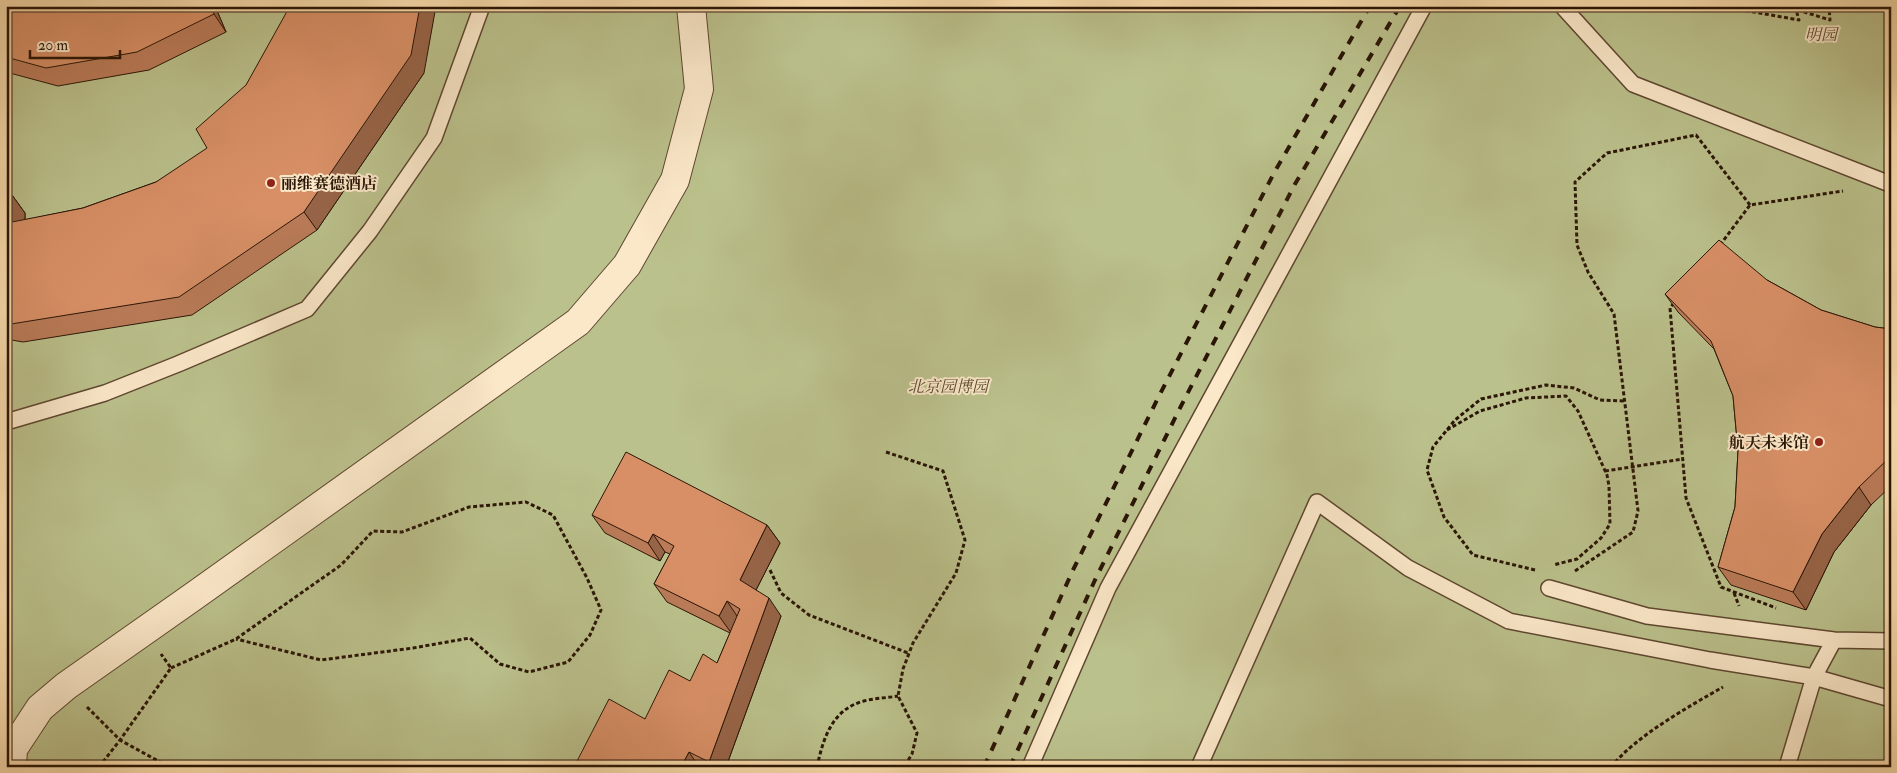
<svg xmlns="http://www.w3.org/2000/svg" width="1897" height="773" font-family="'IM FELL Double Pica','Noto Serif SC',serif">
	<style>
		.green { fill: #bbc18c; stroke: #726b49 }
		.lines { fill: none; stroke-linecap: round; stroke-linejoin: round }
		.lane-casing { stroke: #5e4730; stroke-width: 18 }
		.street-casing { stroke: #5e4730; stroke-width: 30 }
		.path { stroke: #2a1506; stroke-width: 3; stroke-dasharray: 4 2.5; stroke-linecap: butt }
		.lane { stroke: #fbe8c9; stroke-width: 15 }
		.street { stroke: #fbe8c9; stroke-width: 28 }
		.rail { stroke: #2a1506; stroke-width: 4; stroke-dasharray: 9 9; stroke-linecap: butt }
		.wall { fill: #ba7b58; stroke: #2a1506 }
		.shaded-wall { fill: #976447; stroke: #2a1506 }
		.building { fill: #d88f66; stroke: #2a1506 }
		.poi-dot { fill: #8f2418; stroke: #fbe8c9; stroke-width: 2 }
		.labels { text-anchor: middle; stroke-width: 4; stroke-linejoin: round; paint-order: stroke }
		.park-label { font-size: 16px; font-style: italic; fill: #56492e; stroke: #fbe8c9 }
		.poi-label { font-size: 16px; font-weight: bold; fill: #2a1506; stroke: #fbe8c9; text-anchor: start }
	</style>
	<rect width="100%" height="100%" fill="#f9dcac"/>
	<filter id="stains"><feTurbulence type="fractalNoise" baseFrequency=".004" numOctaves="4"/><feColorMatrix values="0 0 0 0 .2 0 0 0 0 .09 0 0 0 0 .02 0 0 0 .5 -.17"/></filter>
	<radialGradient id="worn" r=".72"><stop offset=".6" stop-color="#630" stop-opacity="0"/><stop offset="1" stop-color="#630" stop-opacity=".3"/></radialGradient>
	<path class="green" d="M6,6h1885v761h-1885z"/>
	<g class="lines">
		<defs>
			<path id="lane" d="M1562,6l71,78 257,100
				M6,422l99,-29 73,-29 129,-55 63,-78 64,-93 48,-132
				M1549,588l98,28 187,24 57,1
				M1030,767l78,-179 316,-582
				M1199,767l118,-265 91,66 101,53 201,39 104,17 77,22
				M1787,767l27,-90 20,-37"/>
			<path id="street" d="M12,767l1,-18 27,-41 26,-22 128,-90 384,-274 49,-57 48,-85 24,-91 -8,-83"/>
		</defs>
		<use href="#lane" class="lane-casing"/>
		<use href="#street" class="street-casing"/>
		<path class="path" d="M1720,6l79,14 -4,-14
			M1785,6l45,14 -1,-14
			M1720,245l30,-40 93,-14
			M1674,303l-4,5 16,190 35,89 55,21
			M1447,430l33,-19 46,-13 40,-2 12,15 29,64 2,11 1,38 -9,14 -24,21 -24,6
			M886,452l57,19 22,69 -9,33 -43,70 -10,26 -5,27 19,37 -5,21 -8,13
			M1605,471l78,-12
			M770,570l11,23 28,22 99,38
			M1535,570l-62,-15 -29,-38 -17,-47 6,-23 22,-27 26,-21 65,-14 28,3 26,12 25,1
			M1575,571l58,-39 5,-21 -24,-197 -26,-42 -11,-27 -2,-63 32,-29 89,-18 54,70
			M1734,593l5,13
			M171,668l65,-29 105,-74 32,-34 29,1 67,-25 57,-5 27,13 34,63 14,32 -11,25 -22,27 -39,10 -29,-8 -30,-26 -57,10 -92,12 -85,-21
			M87,707l33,33 49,27
			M99,767l21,-27 51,-72 -10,-14
			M817,767c6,-28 15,-58 47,-66 11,-3 23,-3 34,-5
			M1611,767c25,-31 77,-60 112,-80"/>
		<use href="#lane" class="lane"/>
		<use href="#street" class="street"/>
		<path class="rail" d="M984,767l89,-197 84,-170 117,-227 96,-167
			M1010,767l85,-187 84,-170 116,-226 105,-178"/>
	</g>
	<path class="wall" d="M6,6h209l11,26 -77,38 -91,16 -52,-14z
		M424,73l-107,157 -125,85 -169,27 -17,-3v-145l6,1 13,18v7l58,-12 73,-26z
		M1767,280l54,30 54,17 16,2v157l-20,19 -37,47 -28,58 -75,-25 -13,-18 17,-60 3,-56 -5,-55 -19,-47 -36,-37 -13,-18z
		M592,515l175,10 13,18 -24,47 25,26 -55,151h-152l71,-48 45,-38 27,-18 13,-30 -63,-31 -13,-18 16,-30 -5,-2 -5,9 -55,-28z"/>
	<path class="shaded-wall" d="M210,6h5l11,26 -12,-18z
		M420,6h16l-12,67 -107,157 -13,-18z
		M12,195l13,18v27l-13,-18z
		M1859,487l12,18 -37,47 -28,58 -13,-18 29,-58z
		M767,525l13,18 -28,55 -12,-18z
		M653,534l12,18 -5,9 -12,-18z
		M769,598l12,18 -55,151h-14l-3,-5z
		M727,601l12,18 -7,15 -13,-18z
		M689,752l10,15h-18z"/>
	<path class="building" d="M6,6h204l4,8 -77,38 -91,16 -40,-11z
		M290,6h130l-9,49 -107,157 -125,85 -168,27 -5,-1v-129l6,1v27l71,-14 73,-26 51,-34 -11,-19 50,-44z
		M1719,240l48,40 54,30 54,17 16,2v127l-32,31 -37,47 -29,58 -75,-25 17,-60 3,-56 -5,-55 -22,-55 -46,-47z
		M626,452l141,73 -27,55 29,18 -60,164 -20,-10 -8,15h-107l35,-68 36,20 24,-49 21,11 13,-27 14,9 23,-54 -13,-8 -8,15 -65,-32 20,-38 -21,-12 -5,9 -56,-28z"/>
	<g class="poi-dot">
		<circle cx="271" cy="183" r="5"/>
		<circle cx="1819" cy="442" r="5"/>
	</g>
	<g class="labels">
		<g class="park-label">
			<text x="1821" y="40">明园</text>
			<text x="948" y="392">北京园博园</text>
		</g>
		<g class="poi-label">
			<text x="281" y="189">丽维赛德酒店</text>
			<text x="1809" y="448" text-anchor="end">航天未来馆</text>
		</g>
	</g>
	<rect width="1897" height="773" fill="none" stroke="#f9dcac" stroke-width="25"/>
	<rect x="8" y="8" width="1882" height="758" fill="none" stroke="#2a1506" stroke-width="2.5"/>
	<rect x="12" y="12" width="1872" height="748" fill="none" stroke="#2a1506"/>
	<path d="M30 50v8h90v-8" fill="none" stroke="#2a1506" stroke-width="2.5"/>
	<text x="38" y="50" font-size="15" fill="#2a1506" stroke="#fbe8c9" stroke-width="4" paint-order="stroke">20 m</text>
	<rect width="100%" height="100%" filter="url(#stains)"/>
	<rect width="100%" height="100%" fill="url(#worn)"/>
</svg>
